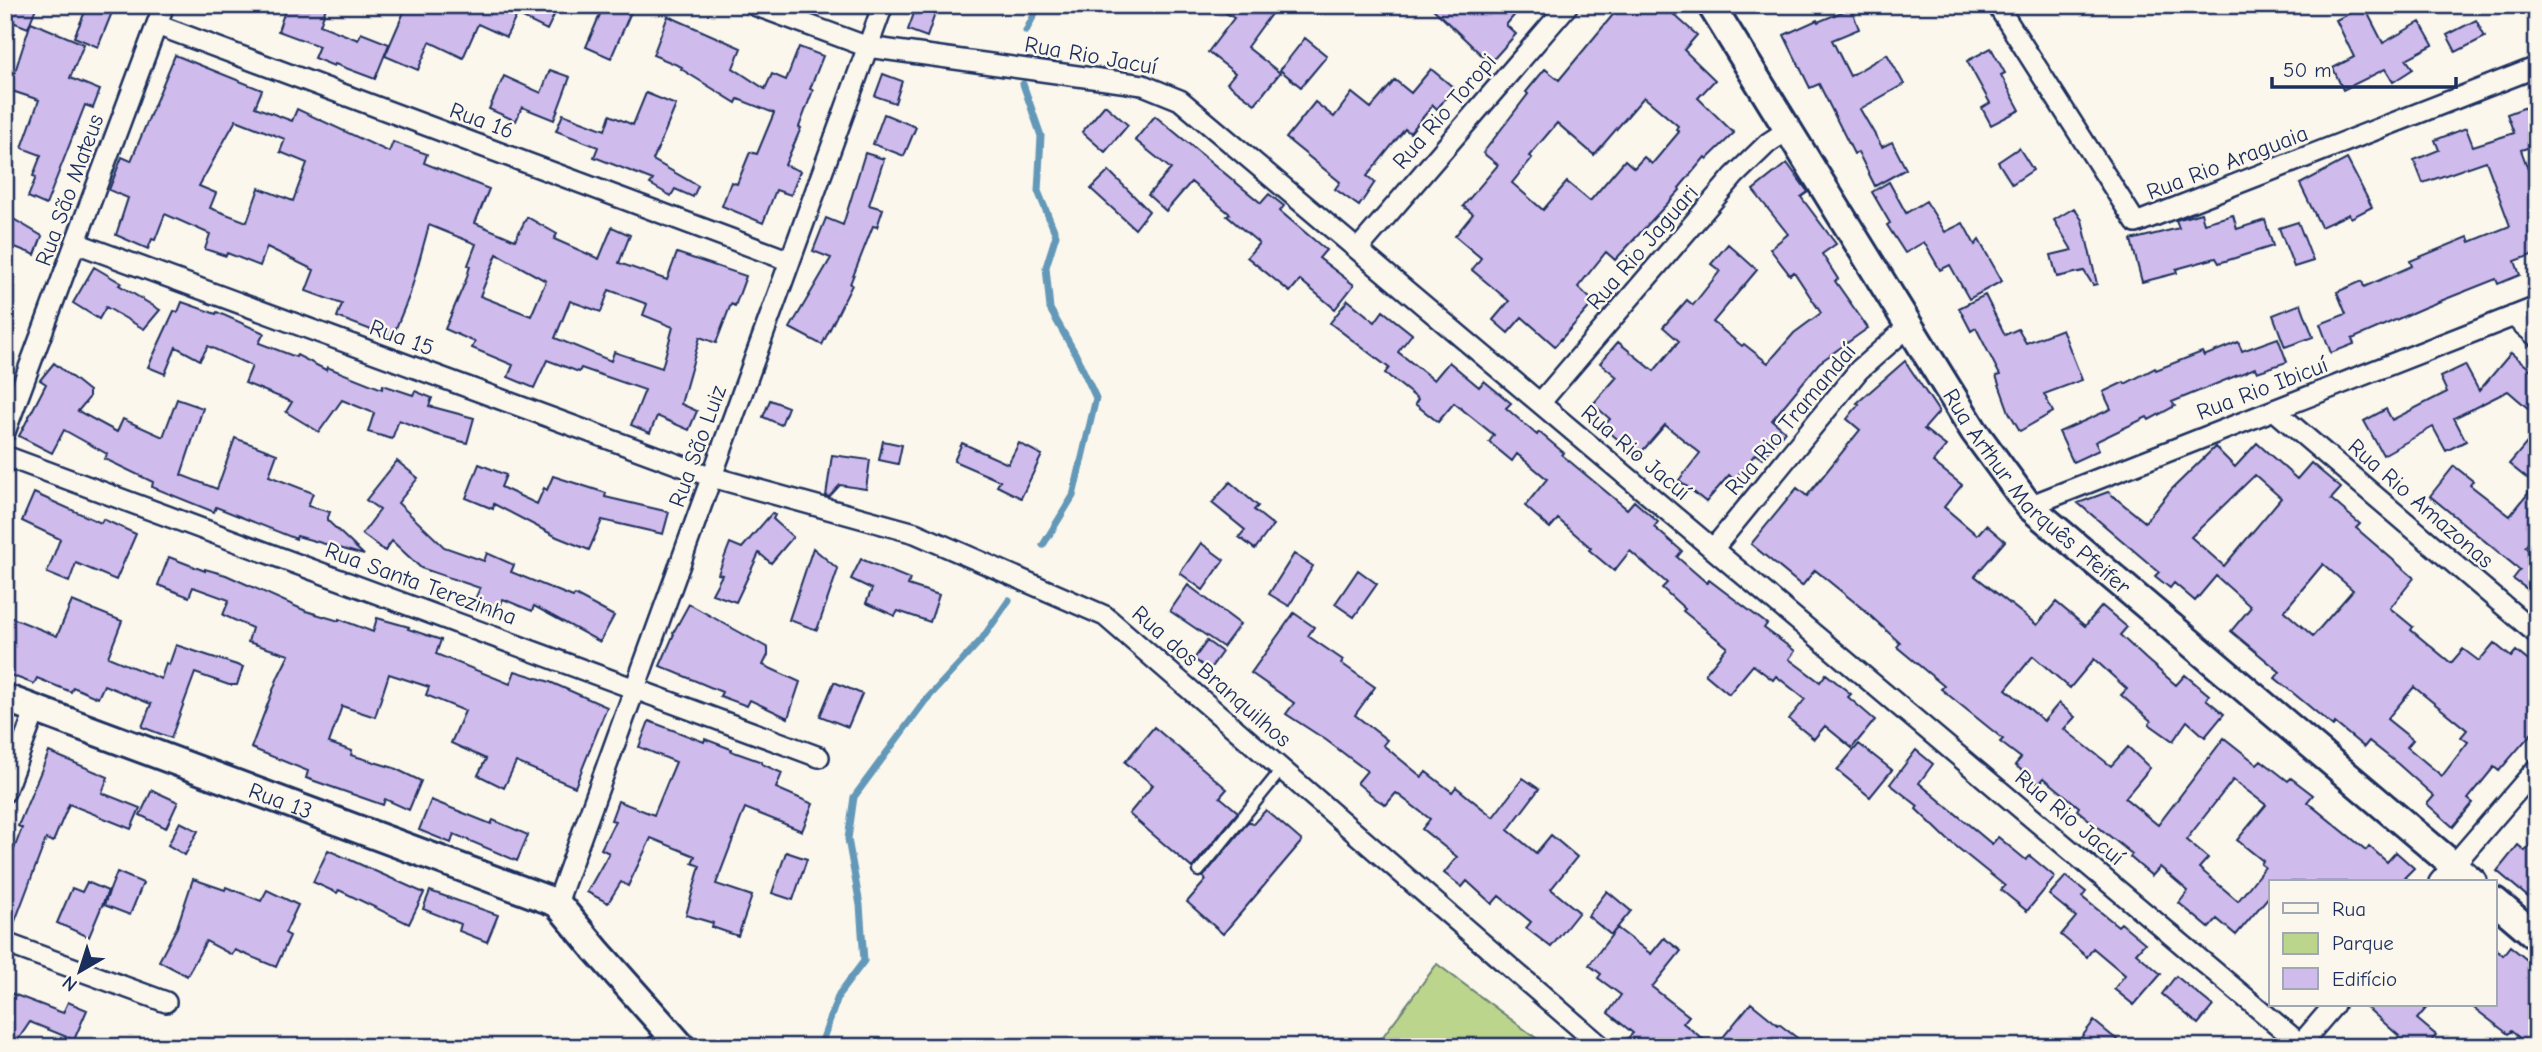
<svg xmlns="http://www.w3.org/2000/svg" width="2542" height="1052" font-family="'Comic Neue',sans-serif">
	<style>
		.green { fill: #bcd58c; stroke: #6c8275; stroke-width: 2 }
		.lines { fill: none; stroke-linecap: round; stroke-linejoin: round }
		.stream { stroke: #6398b8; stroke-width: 7 }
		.building { fill: #cfbbec; stroke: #1b2f5e; stroke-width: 2; fill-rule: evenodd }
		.lane-casing { stroke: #1b2f5e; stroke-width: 15 }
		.street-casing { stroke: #1b2f5e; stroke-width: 24 }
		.secondary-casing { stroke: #1b2f5e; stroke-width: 32 }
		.lane { stroke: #fbf7ec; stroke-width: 10 }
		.street { stroke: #fbf7ec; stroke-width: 19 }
		.secondary { stroke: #fbf7ec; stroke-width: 26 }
		.labels { text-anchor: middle; stroke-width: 5; stroke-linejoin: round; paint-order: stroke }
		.street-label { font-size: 23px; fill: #1b2f5e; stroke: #fbf7ec }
	</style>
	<rect width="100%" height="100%" fill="#fbf7ec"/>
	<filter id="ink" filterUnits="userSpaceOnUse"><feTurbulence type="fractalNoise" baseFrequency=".0143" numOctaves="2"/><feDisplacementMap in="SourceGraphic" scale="14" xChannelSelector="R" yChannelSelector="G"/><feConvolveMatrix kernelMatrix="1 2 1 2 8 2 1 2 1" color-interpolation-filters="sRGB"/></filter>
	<g filter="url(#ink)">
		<path class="green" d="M1437,964l111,83h-173z"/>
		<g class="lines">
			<path class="stream" d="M1026,31l13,-26
				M1023,84l18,52 -3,55 18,44 -10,32 4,42 25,44 21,45 -23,98 -30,49
				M820,1047l19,-53 25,-33 -4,-56 -12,-66 6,-42 71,-96 57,-62 27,-39"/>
		</g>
		<path class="building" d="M5,5h32l-9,23 -23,-9z
			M88,5h27l-17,42 -24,-10z
			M287,5h40l-7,20 38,15 3,-7 28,11 -14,35 -40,-15 -1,2 -20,-8 5,-12 -41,-15z
			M407,5h152l-12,25 -30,-15 -11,22 -28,-13 -15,34 -33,-16 -12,28 -33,-14z
			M604,5h30l-23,53 -25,-11z
			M917,5h21l-11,32 -19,-7z
			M1213,5h46l12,9 -24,33 33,26 -25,31 -28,-21 8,-10 -27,-21 26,-34z
			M1429,5h94l-17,20 10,9 -26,29z
			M1621,5h42l34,30 -13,15 31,30 -17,18 36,35 -27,26 -2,-2 -26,31 1,2 -65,70 -9,-8 -28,35 16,15 -39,44 -33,-29 -14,16 -15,-13 16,-19 -37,-31 9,-12 -26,-22 18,-22 -10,-8 35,-41 -15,-12 45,-59 -2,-2 19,-23 14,11zM1644,97l34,29 -2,3 3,3 -27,32 -8,-7 -10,11 -9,-8 -35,41 -23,-19 -24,28 -31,-27 20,-25 -3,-2 28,-33 37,32z
			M2364,6l19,37 37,-21 13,23 -27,14 7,10 -20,13 -8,-13 -42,21 -10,-22 21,-11 -18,-37z
			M1851,8l8,21 -27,11 18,36 37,-22 17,30 -44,25 22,38 10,-5 14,27 -31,17 -17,-34 -4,2 -35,-70 -9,4 -26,-53 33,-15 1,2z
			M668,16l73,32 -8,20 32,21 7,-15 14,6 13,-33 24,9 -13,33 3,1 -14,37 2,1 -16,37 15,6 -9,24 -15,-5 -13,33 -41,-17 9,-24 6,2 13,-32 7,2 17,-41 -36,-14 -2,4 -55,-34 1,-2 -29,-12z
			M2476,20l9,17 -29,15 -9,-17z
			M31,22l53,22 -14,34 30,12 -7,18 -8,-3 -39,100 -18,-8 8,-20 -3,-1 8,-21 -19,-7 17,-48 -30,-10z
			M1305,38l22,18 -26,31 -21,-17z
			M1991,48l14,25 -4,2 19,35 -29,15 -9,-17 8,-5 -23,-42z
			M175,55l87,35 -7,17 37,14 5,-12 92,43 4,-10 34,12 -3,9 65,26 -14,34 40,17 12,-23 30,17 -3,5 45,20 13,-32 18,8 -11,28 48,17 10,-27 69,23 -11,30 -4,-2 -15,39 -16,-6 -19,67 16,7 -8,19 -32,-14 -7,17 -19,-8 14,-35 -64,-22 -2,4 -32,-12 -13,28 -26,-11 5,-12 -41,-17 3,-6 -30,-13 21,-49 4,-14 -2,-1 8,-21 -47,-19 -19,69 -18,44 -55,-21 5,-13 -36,-13 8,-21 -47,-23 -7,19 -33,-13 -1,3 -21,-7 5,-15 -45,-20 -10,26 -3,-1 -4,10 -32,-14 12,-37 -19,-8 13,-33 9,4zM236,120l49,19 -5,13 27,11 -14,38 -34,-13 -12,34 -37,-14 6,-15 -17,-7zM497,254l49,27 -15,35 -51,-20zM609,290l38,14 -4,11 30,12 -11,41 -48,-16 -3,9 -56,-23 15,-37 31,11z
			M1431,69l23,19 -17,21 -4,-4 -23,28 -5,-4 -38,47 8,6 -16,24 -24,-17 5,-7 -54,-44 29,-36 19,15 18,-24 19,15 24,-28 16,13z
			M550,70l20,7 -16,43 -32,-13 -6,14 -27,-12 15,-33 37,17z
			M883,74l19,7 -7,22 -20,-7z
			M646,93l30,12 -23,55 45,26 -5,11 -18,-8 -4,7 -21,-12 3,-4 -59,-23 4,-10 -42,-16 7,-17 42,16 5,-15 23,10z
			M2537,103v42l-16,5 16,44v59l-22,8 5,14 -22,9 -2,-5 -73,29 -71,31 2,5 -23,9 -11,-29 26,-10 -9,-22 25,-11 2,6 48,-21 -2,-5 58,-24 2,5 40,-16 -24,-65 -63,22 -9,-23 25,-10 -4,-10 31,-12 7,18 41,-13 -7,-19z
			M1105,105l23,20 -23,27 -23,-20z
			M884,114l32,13 -12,29 -31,-12z
			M1155,116l106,87 8,-9 15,12 -4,5 46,39 -7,8 35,27 -19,24 -35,-29 -10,12 -43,-35 12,-14 -32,-27 3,-2 -39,-32 -25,29 -18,-16 23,-26 -36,-29z
			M2019,148l14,22 -21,14 -14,-22z
			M865,153l19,6 -15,46 14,4 -6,18 -4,-1 -23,58 2,1 -30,60 -32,-17 41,-70 -18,-7 13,-33 17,7z
			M2347,159l25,48 -21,11 -2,-4 -28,13 -21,-43z
			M1787,163l21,29 -7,5 35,47 -14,10 16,25 -3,2 33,47 -49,35 -47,57 13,11 -23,28 -7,-5 -21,26 -5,-5 -23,27 -27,-22 21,-27 -35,-28 -27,31 -35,-29 7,-8 -17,-15 24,-27 -17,-14 18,-21 36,29 25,-30 -16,-14 24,-27 6,5 27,-34 -9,-7 17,-20 29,26 -44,52 29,24 2,-2 24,19 26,-30 27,-20 -27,-41 -4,3 -20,-26 18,-15 -35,-44z
			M1109,171l40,40 -14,18 -44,-40z
			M1889,182l17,31 20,-12 19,31 18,-9 12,22 4,-5 23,41 -33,18 -19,-34 -10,5 -16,-28 -19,11 -18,-28 3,-2 -18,-31z
			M2074,208l8,12 15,64 -4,1 -9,-14 -27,6 -6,-22 21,-5 -18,-30z
			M2201,213l3,10 29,-8 4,14 28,-9 8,26 -54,17 -3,-5 -40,11 1,4 -35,9 -11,-42 48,-12 -3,-8z
			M5,214l37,22 -7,19 -30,-12z
			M2298,222l15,39 -19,6 -15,-39z
			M94,267l27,16 -2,2 41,25 -16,19 -38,-22 -7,12 -26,-16z
			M1985,295l20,40 13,-6 8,14 36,-14 20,51 -38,14 9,18 -33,19 -11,-19 -13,-36 4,-1 -24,-47 -5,3 -12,-23z
			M1348,300l27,22 8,-11 29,23 -14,18 36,28 15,-18 30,25 5,-6 27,22 -5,5 31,27 2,-3 25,21 -2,2 65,54 7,-8 24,21 -4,5 28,24 -5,6 30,26 2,-3 58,44 -3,4 31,23 -6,8 31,23 6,-8 25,20 -3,3 27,23 -23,28 -27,-22 -11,13 -25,-20 16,-20 -29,-23 -3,4 -20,-15 -24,29 -24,-20 22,-27 -44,-36 2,-2 -23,-21 5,-5 -37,-32 -16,20 -25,-21 2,-2 -33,-29 -8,9 -25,-22 22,-27 -30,-25 -5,7 -23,-19 5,-7 -40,-32 -16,19 -23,-18 3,-5 -33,-26 4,-5 -59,-45z
			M182,302l34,12 1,-2 47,21 -5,10 37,14 1,-2 29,15 1,-3 55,22 1,-4 30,10 2,-4 17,7 -3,8 45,12 -7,25 -33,-9 -35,-14 -7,19 -24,-7 6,-19 -32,-13 -23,32 -33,-20 6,-10 -47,-19 7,-17 -44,-20 -8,14 -24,-13 -11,27 -17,-7 26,-56 4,1z
			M2301,304l12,33 -28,10 -12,-32z
			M2278,338l9,24 -30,10 -2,-4 -83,34 3,4 -26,14 -2,-3 -52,25 4,8 -26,12 -14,-30 52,-23 -8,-17 21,-10 1,2 30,-16 1,2 46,-18 2,4 34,-14 4,9z
			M2511,353l26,22v41l-29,-25 -54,27 12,23 -20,10 -13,-24 -50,28 -19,-34 22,-12 6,11 55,-28 -7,-15 25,-12 14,26z
			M1905,361l34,51 -15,17 22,17 -13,16 29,23 -18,22 33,28 9,-10 19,16 -30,35 62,49 19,-23 29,24 17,-20 25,21 -7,8 26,24 30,26 9,-10 24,20 -3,4 18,15 -19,23 -18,-16 -14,20 -24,-17 2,-3 -30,-26 6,-6 -33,-30 -24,29 -37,-32 -27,33 38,32 15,-18 16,14 -11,12 47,37 17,-19 22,21 -25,30 33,27 66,-87 33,26 4,-4 27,21 3,-3 22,17 -6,7 59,48 3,-4 18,16 9,-10 18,16 -9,9 6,5h-140v12l-35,41 -19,-16 -8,9 -30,-25 9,-12 -28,-24 -8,9 -22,-19 2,-3 -55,-44 2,-3 -35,-29 -5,6 -24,-19 6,-7 -21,-16 3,-3 -62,-50 3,-3 -47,-39 3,-4 -37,-34 -48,-39 -13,16 -51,-42 46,-56 10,8 53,-66 -13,-11 12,-15 -2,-1zM2233,780l33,25 -29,35 26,21 -2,3 4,3 -27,34 -39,-33 9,-10 -22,-18z
			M54,363l35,28v7l-11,13 39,21 6,-13 40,18 14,-38 26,9 -22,67 36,14 18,-51 42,16 -8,22 44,17 -5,13 22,6 -3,8 37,35 -67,-19 -1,3 -80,-32 -2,5 -62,-25 1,-5 -48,-23 2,-5 -43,-24 -12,23 -33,-17 27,-52 -6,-4z
			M770,400l18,7 -7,18 -18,-8z
			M2537,431v101l-12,15 8,6 4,-5v48l-24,-17 7,-9 -90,-74 24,-30 19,15 -3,4 40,31 25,-31 -26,-21z
			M883,441l19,4 -4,19 -19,-4z
			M962,443l46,21 11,-21 23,12 -21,43 -24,-12 3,-5 -46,-20z
			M2257,443l40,36 14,-16 30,25 -10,11 29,25 -4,4 58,50 -24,30 23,19 -2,3 40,33 12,-14 16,12 15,-18 17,14 5,-6 21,17v59l-38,44 -5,-4 -26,32 5,4 -20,24 -26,-23 7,-8 -36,-32 -29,-23 -5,6 -29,-24 -2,3 -58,-48 5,-6 -49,-41 20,-24 -35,-31 -21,25 -21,-18 -4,5 -15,-12 4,-4 -81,-69 30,-11 37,30 26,-32 44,-43 20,20zM2255,475l26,23 -57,68 -33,-29zM2323,564l30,26 -40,46 -29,-25zM2414,687l53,43 -6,7 7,5 -26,34 -35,-29 6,-7 -26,-21z
			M832,455l38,5 -4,29 -26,-4 -11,12 -3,-1z
			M397,461l21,17 -20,25 46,44 40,14 3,-8 27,12 -3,7 62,25 2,-2 39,21 -14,26 -66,-36 -2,5 -29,-12 -6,15 -24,-10 7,-16 -59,-20 -29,-27 -7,10 -23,-17 18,-24 -14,-10z
			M479,464l27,11 -5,12 36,17 7,-16 3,2 6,-14 53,17 -1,4 64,15 -6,22 -61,-14 -13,30 -32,-13 -63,-33 -1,5 -27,-11z
			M1230,482l28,24 -4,4 19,15 -18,24 -16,-12 6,-7 -33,-27z
			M34,493l67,30 2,-4 33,15 -20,46 -40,-17 -7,19 -22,-9 13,-34 -38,-18z
			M772,513l3,2 -2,4 20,18 -22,26 -12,-10 -23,49 -24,-8 10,-19 -4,-1 12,-31 12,5z
			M1201,543l23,17 -21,30 -23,-17z
			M813,548l25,21 -21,61 -28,-10z
			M1294,554l19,12 -24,40 -20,-12z
			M169,557l36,14v-2l21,6 80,36 33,10v-2l34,13 4,-14 32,9 -1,2 33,11 -5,14 74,30 5,-13 35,11 57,25 -32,80 -59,-25 -12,26 -26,-13 8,-16 -35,-16 14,-32 -39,-16 3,-8 -40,-13 -14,43 -33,-11 -13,37 23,8 -1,4 43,13 27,13 -12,29 -24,-11 -2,6 -77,-27 2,-7 -57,-23 27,-71 11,-22 -41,-13 4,-14 -29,-13 6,-15 -36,-13 -4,10 -31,-12z
			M861,559l49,20 -2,6 31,10 -9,27 -32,-11 -3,5 -29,-13 6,-14 -21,-10z
			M1358,570l19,14 -23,33 -19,-13z
			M1188,585l52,39 -17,23 -53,-36z
			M72,601l50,20 -14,36 53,22 5,-16 3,2 7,-20 67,22 -6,18h-8l-34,-12 -24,65 -29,-11 9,-23 -47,-19 -6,13 -25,-11 -2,5 -34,-14 -3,6 -29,-11v-58l52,21z
			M689,604l79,44v7l-5,10 37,17 -12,36 -38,-18 -3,6 -27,-10 2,-4 -62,-26 14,-32 -1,-1z
			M1294,613l20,14 -6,9 35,24 -2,3 34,24 -20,28 32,25 -4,5 39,32 4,-5 26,20 4,-5 37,30 30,-39 16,11 -31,41 28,23 15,-18 26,22 -26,32 28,23 -28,35 -25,-19 5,-6 -32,-26 -7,8 -25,-23 -5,6 -18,-14 13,-16 -35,-28 8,-10 -34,-26 -10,12 -10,-6 -19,-16 10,-12 -41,-31 -40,-26 8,-11 -43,-30z
			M1207,641l15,11 -13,18 -15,-11z
			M834,682l28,12 -14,33 -28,-11z
			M649,721l55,21 1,-3 26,10v2l31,11v2l20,9 -6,15 37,16 -11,27 -57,-23 -29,76 36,12 -14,40 -26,-9 1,-4 -27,-8 14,-49 -8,-3 3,-7 -44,-18 -23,48 -7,-4 -13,21 -21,-11 22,-39 -8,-4 14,-28 -4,-1 7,-19 36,14 22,-53 -37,-15z
			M1154,727l73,62 -7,8 18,15 -46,56 -63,-54 24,-29 -28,-23z
			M1859,744l33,26 -22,27 -33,-27z
			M1916,750l17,14 -14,19 73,61 6,-7 28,23 4,-4 25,21 -28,34 -26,-21 4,-4 -58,-47 -31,-30 2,-3 -28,-22z
			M49,752l59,25 -6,16 38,15 -9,21 -62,-25 -16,38 -7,-3 -35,93 -6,-1v-58l17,-45 -4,-2z
			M152,790l26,12 -12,26 -26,-13z
			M431,800l60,24 2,-4 35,15 -11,26 -63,-27 -3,9 -32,-13z
			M1266,810l36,31 -79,93 -36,-32 19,-22 -3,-3 46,-56 4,3z
			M180,822l18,9 -13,24 -17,-10z
			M2537,837v50l-9,10 -31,-26 21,-26 7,6z
			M328,850l96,43 -15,31 -70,-34 -2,3 -24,-11z
			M786,852l21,7 -14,41 -21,-7z
			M117,872l26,11 -13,32 -26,-10z
			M2066,876l20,16 -4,5 36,29 3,-3 24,20 -9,10 25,21 -27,31 -20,-16 11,-14 -32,-27 -6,9 -26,-22 15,-18 -27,-22z
			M193,879l32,11 1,-3 35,14 6,-11 31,15 -13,28 5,3 -14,31 -41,-17 -3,5 -26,-14 -19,35 -28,-15 18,-34z
			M87,882l21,9 -19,46 -32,-14 15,-35 10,4z
			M430,891l68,24 -11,27 -28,-11 2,-7 -38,-15z
			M1607,891l24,20 -20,24 -23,-19z
			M1617,928l34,26 13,-16 17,13 -29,36 37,29 -6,7 30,24h-74l-11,-9 5,-5 -25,-20 13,-18 -23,-17 3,-4 -12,-9z
			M2510,946l27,22v79h-6l-20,-16 -3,3 -38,-29h25v-57l8,7z
			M2176,976l37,30 -15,18 -36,-30z
			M5,991l58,22 5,-11 19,8 -13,30 -44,-18 -17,25h-8z
			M1751,1003l27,22 1,-1 30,23h-94z
			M2364,1005h65l-12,14 19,16 -9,12h-36l8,-11z
			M2094,1021l17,14 16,12h-53z"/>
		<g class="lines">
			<defs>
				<path id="lane" d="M1199,871l83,-102"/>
				<path id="street" d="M754,5l114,42 275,38 37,15 1124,947
					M1997,5l139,218 401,-156
					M157,25l633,236
					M76,243l636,234 203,56 190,83 497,431
					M1358,249l210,-244
					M2513,316l24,21
					M1540,403l194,-227 34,-33 20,-13
					M2274,410l263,224
					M5,432l159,-427
					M5,456l814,301
					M2029,506l508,-199
					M1713,549l146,-179 50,-44
					M5,792l31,-83
					M2439,882l98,-114
					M557,903l326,-898
					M5,943l161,59
					M655,1047l20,-8
					M2298,1047l36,-42"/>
				<g id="secondary">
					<path id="s1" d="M1711,5l263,426 55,75 444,376"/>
					<path id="s2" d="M5,698l552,205 39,47 86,97"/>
					<path d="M2495,901l42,36"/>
				</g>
			</defs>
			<use href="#lane" class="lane-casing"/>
			<use href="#street" class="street-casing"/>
			<use href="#secondary" class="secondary-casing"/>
			<use href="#lane" class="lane"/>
			<use href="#street" class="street"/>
			<use href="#secondary" class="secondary"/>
		</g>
	</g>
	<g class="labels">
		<g class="street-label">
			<text transform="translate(1091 55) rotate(10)" y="8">Rua Rio Jacuí</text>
			<text transform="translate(1444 111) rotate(-49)" y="8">Rua Rio Toropi</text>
			<text transform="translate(482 120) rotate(20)" y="8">Rua 16</text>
			<text transform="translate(2227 162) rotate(-21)" y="8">Rua Rio Araguaia</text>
			<text transform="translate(69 190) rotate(-70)" y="8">Rua São Mateus</text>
			<text transform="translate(1642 247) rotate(-49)" y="8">Rua Rio Jaguari</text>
			<text transform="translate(402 337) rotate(20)" y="8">Rua 15</text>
			<text transform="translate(2262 388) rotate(-21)" y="8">Rua Rio Ibicuí</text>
			<text transform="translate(1790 419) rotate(-50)" y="8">Rua Rio Tramandaí</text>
			<text transform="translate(697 446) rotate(-70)" y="8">Rua São Luiz</text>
			<text transform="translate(1636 452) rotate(40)" y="8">Rua Rio Jacuí</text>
			<text dy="8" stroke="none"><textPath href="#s1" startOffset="588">Rua Arthur Marquês Pfeifer</textPath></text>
			<text transform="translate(2421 503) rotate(41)" y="8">Rua Rio Amazonas</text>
			<text transform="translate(421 583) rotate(20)" y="8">Rua Santa Terezinha</text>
			<text transform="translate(1212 676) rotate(41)" y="8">Rua dos Branquilhos</text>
			<text dy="8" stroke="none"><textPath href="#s2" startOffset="294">Rua 13</textPath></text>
			<text transform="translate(2070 817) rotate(40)" y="8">Rua Rio Jacuí</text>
		</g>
	</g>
	<rect width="2542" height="1052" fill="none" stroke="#fbf7ec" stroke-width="28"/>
	<rect x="14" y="14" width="2514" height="1024" fill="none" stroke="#1b2f5e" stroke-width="2.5" filter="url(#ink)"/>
	<rect x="2269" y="880" width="228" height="126" fill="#fbf7ec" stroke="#a1a7b3" stroke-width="2"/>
	<rect x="2283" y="903" width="35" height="10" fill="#fbf7ec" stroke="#a1a7b3" stroke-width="2"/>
	<text x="2332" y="916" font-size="21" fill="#1b2f5e">Rua</text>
	<rect x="2283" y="933" width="35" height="21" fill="#bcd58c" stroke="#a1a7b3" stroke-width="2"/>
	<text x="2332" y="950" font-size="21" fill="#1b2f5e">Parque</text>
	<rect x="2283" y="968" width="35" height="21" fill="#cfbbec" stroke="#a1a7b3" stroke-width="2"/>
	<text x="2332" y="986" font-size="21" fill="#1b2f5e">Edifício</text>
	<g transform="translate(80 971) rotate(219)" stroke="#fbf7ec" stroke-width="5" paint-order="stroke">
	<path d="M0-5L12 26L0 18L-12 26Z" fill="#1b2f5e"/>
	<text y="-10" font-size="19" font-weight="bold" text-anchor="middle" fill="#1b2f5e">N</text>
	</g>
	<path d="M2272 77v10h184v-10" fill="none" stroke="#1b2f5e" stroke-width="3.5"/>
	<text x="2283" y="77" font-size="21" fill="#1b2f5e" stroke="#fbf7ec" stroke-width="5" paint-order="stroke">50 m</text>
</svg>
